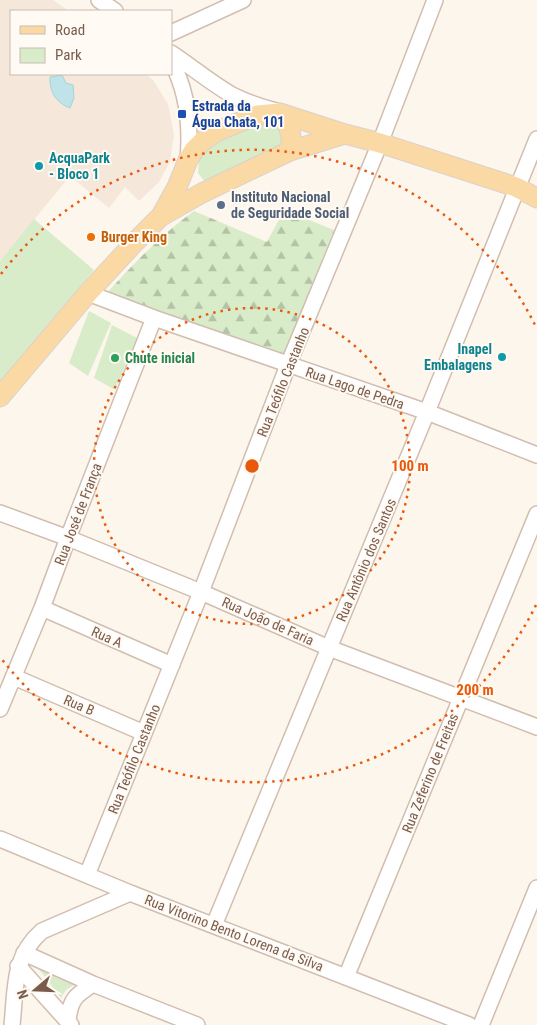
<svg xmlns="http://www.w3.org/2000/svg" width="537" height="1025" font-family="'Roboto Condensed',sans-serif">
	<style>
		.residential { fill: #f5e8da }
		.green { fill: #d8ecc9 }
		.forest { fill: url(#forest-firs) }
		.water { fill: #bfe3e8; stroke: #a5d3da }
		.lines { fill: none; stroke-linecap: round; stroke-linejoin: round }
		.minor-casing { stroke: #d1beb0; stroke-width: 18 }
		.major-casing { stroke: #dad1cd; stroke-width: 21 }
		.minor { stroke: #fff; stroke-width: 15 }
		.major { stroke: #fbd9a5; stroke-width: 19 }
		.ring { fill: none; stroke: #e8590c; stroke-width: 2.5; stroke-dasharray: 2.5 5 }
		.transit-dot { fill: #1a4fb4; stroke: #fffaf3; stroke-width: 2 }
		.culture-dot { fill: #0f9aa8; stroke: #fffaf3; stroke-width: 2 }
		.service-dot { fill: #5c6f8a; stroke: #fffaf3; stroke-width: 2 }
		.food-dot { fill: #e8710a; stroke: #fffaf3; stroke-width: 2 }
		.leisure-dot { fill: #2e9e5b; stroke: #fffaf3; stroke-width: 2 }
		.labels { text-anchor: middle; stroke-width: 4; stroke-linejoin: round; paint-order: stroke }
		.transit-label { font-size: 14px; font-weight: bold; fill: #164399; stroke: #fffaf3; text-anchor: start }
		.culture-label { font-size: 14px; font-weight: bold; fill: #0d838f; stroke: #fffaf3; text-anchor: start }
		.service-label { font-size: 14px; font-weight: bold; fill: #4e5e75; stroke: #fffaf3; text-anchor: start }
		.food-label { font-size: 14px; font-weight: bold; fill: #c56008; stroke: #fffaf3; text-anchor: start }
		.leisure-label { font-size: 14px; font-weight: bold; fill: #27864d; stroke: #fffaf3; text-anchor: start }
		.street-label { font-size: 14px; fill: #7a5c4d; stroke: #fffaf3 }
		.centre { fill: #e8590c; stroke: #fffaf3; stroke-width: 2.5 }
		.ring-label { font-size: 15px; text-anchor: middle; font-weight: bold; fill: #e8590c; stroke: #fffaf3; stroke-width: 4; stroke-linejoin: round; paint-order: stroke }
	</style>
	<defs>
		<pattern id="forest-firs" width="22" height="20" patternUnits="userSpaceOnUse" patternTransform="scale(1.25)"><rect width="22" height="20" fill="#d8ecc9"/><path d="M5 1l3.5 6h-7zM16 11l3.5 6h-7z" fill="#b4c2a5"/></pattern>
	</defs>
	<rect width="100%" height="100%" fill="#fdf6ec"/>
	<path class="residential" d="M0,0h53l16,11h-58v63h135l7,6 15,24 6,30 -4,28 -11,20 -20,19 -14,-14 -16,21 -39,-32 -70,85z"/>
	<path class="green" d="M274,123l9,10v13l-77,37 -8,-10 1,-15 12,-13 43,-21z
		M34,219l60,51 -94,112v-121z
		M89,311l22,12 -23,53 -19,-13z
		M112,325l25,13 -22,52 -21,-12z
		M38,968l37,16 -9,6 -5,8z"/>
	<path class="forest" d="M284,210l50,20 -51,126 -177,-62c28,-31 55,-59 88,-83l73,31z"/>
	<path class="water" d="M62,75l4,8 7,2 1,13 -4,10c-14,-5 -21,-17 -20,-31z"/>
	<g class="lines">
		<defs>
			<path id="minor" d="M99,0l16,11
				M171,33l72,-33
				M171,53c21,14 40,30 61,42 14,7 29,12 44,16
				M171,61c17,31 20,65 17,99
				M88,293l66,25 273,94 110,43
				M0,513l68,25 133,54 128,56 208,79
				M42,608l130,57
				M14,677l130,56
				M0,709l42,-101 26,-70 86,-220
				M0,839l130,54 339,132
				M87,875l114,-283 87,-227 92,-222 55,-143
				M214,925l213,-513 110,-273
				M24,953l69,31 104,41
				M18,966l53,59
				M346,977l191,-463
				M68,1021c2,-22 8,-26 25,-37
				M12,1025c4,-36 0,-68 30,-94l88,-38
				M481,1025l56,-137"/>
			<path id="major" d="M280,113c9,11 14,23 10,38
				M161,216l16,-29 11,-27 6,-10 10,-10 14,-9 39,-16 23,-2 65,21 35,9 136,44 21,11
				M0,397l88,-104 46,-50 26,-26 42,-24 88,-42 55,-17"/>
		</defs>
		<use href="#minor" class="minor-casing"/>
		<use href="#major" class="major-casing"/>
		<use href="#minor" class="minor"/>
		<use href="#major" class="major"/>
	</g>
	<g class="ring">
		<circle cx="252" cy="466" r="158"/>
		<path d="M536 605A316 316 0 0 1 1 658M1 274A316 316 0 0 1 536 327"/>
	</g>
	<rect class="transit-dot" x="177" y="109" width="10" height="10" rx="2.5"/>
	<g class="culture-dot">
		<circle cx="39" cy="166" r="5"/>
		<circle cx="502" cy="357" r="5"/>
	</g>
	<circle class="service-dot" cx="221" cy="205" r="5"/>
	<circle class="food-dot" cx="91" cy="237" r="5"/>
	<circle class="leisure-dot" cx="115" cy="358" r="5"/>
	<g class="labels">
		<g class="transit-label">
			<text x="192" y="111">Estrada da<tspan x="192" dy="16">Água Chata, 101</tspan></text>
		</g>
		<g class="culture-label">
			<text x="49" y="163">AcquaPark<tspan x="49" dy="16">- Bloco 1</tspan></text>
			<text x="492" y="354" text-anchor="end">Inapel<tspan x="492" dy="16">Embalagens</tspan></text>
		</g>
		<g class="service-label">
			<text x="231" y="202">Instituto Nacional<tspan x="231" dy="16">de Seguridade Social</tspan></text>
		</g>
		<g class="food-label">
			<text x="101" y="242">Burger King</text>
		</g>
		<g class="leisure-label">
			<text x="125" y="363">Chute inicial</text>
		</g>
		<g class="street-label">
			<text transform="translate(283 382) rotate(-68)" y="5">Rua Teófilo Castanho</text>
			<text transform="translate(355 388) rotate(19)" y="5">Rua Lago de Pedra</text>
			<text transform="translate(78 514) rotate(-69)" y="5">Rua José de França</text>
			<text transform="translate(366 560) rotate(-67)" y="5">Rua Antônio dos Santos</text>
			<text transform="translate(268 621) rotate(24)" y="5">Rua João de Faria</text>
			<text transform="translate(107 637) rotate(24)" y="5">Rua A</text>
			<text transform="translate(79 705) rotate(23)" y="5">Rua B</text>
			<text transform="translate(134 759) rotate(-68)" y="5">Rua Teófilo Castanho</text>
			<text transform="translate(430 773) rotate(-68)" y="5">Rua Zeferino de Freitas</text>
			<text transform="translate(234 933) rotate(21)" y="5">Rua Vitorino Bento Lorena da Silva</text>
		</g>
	</g>
	<circle cx="252" cy="466" r="8" class="centre"/>
	<g class="ring-label">
		<text x="410" y="471">100 m</text>
		<text x="475" y="695">200 m</text>
	</g>
	<rect x="10" y="10" width="162" height="65" fill="#fffaf3" stroke="#cabbb1"/>
	<rect x="20" y="26" width="25" height="8" fill="#fbd9a5" stroke="#cabbb1"/>
	<text x="55" y="35" font-size="15" fill="#7a5c4d">Road</text>
	<rect x="20" y="48" width="25" height="15" fill="#d8ecc9" stroke="#cabbb1"/>
	<text x="55" y="60" font-size="15" fill="#7a5c4d">Park</text>
	<g transform="translate(35 990) rotate(251)" stroke="#fffaf3" stroke-width="4" paint-order="stroke">
	<path d="M0-4L9 19L0 12L-9 19Z" fill="#7a5c4d"/>
	<text y="-8" font-size="14" font-weight="bold" text-anchor="middle" fill="#7a5c4d">N</text>
	</g>
</svg>
